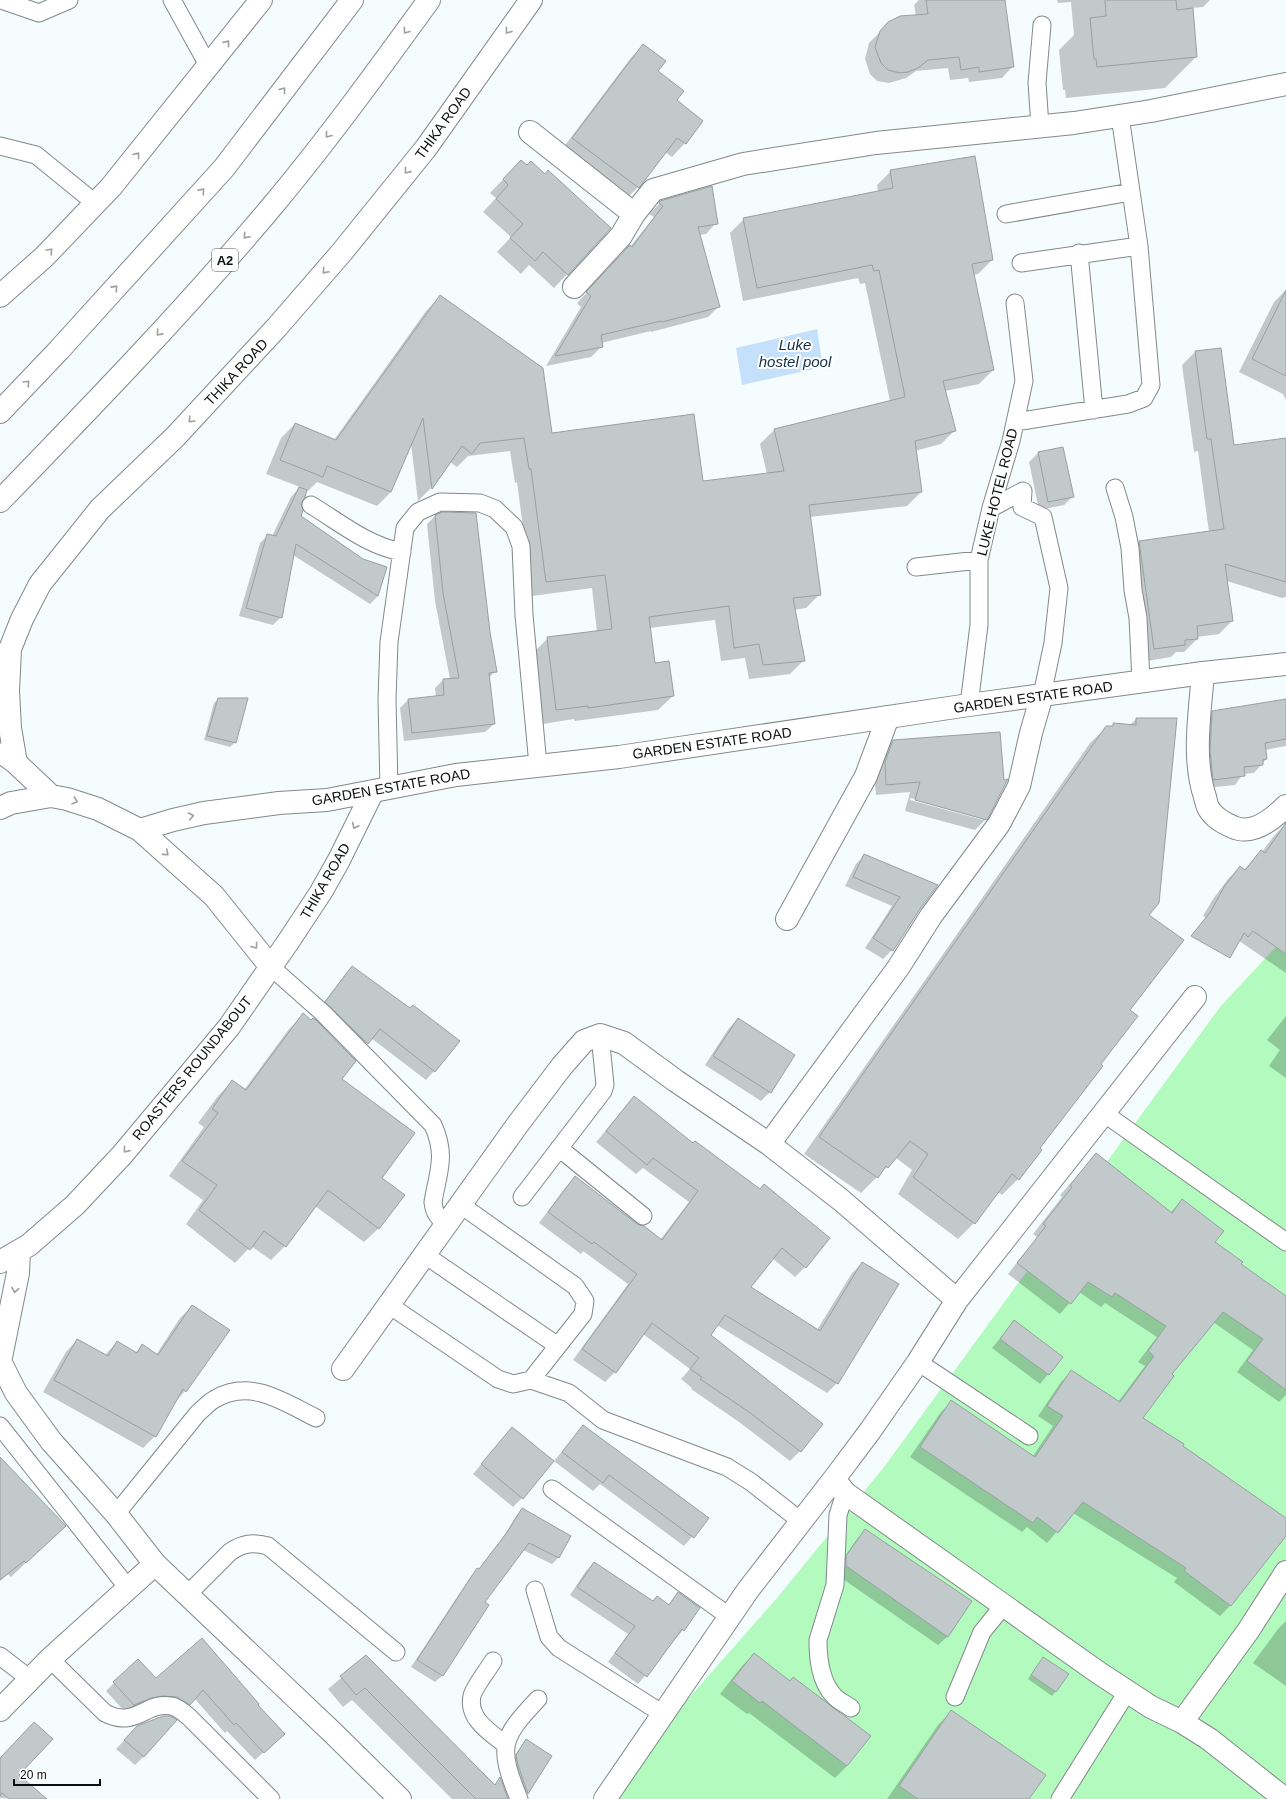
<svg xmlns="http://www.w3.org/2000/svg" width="1286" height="1799" font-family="Helvetica,sans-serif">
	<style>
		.green { fill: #b2fabe }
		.water { fill: #c5e0fb }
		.shadow { fill: #0003; fill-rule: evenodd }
		.building { fill: #c1c9cb; stroke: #99a0a3 }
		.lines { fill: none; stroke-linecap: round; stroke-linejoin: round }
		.lane-casing { stroke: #82898a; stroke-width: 19 }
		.street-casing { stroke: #82898a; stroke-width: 24 }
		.secondary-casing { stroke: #82898a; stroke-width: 24 }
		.highway-casing { stroke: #82898a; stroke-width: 24 }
		.lane { stroke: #fff; stroke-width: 17 }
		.street { stroke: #fff; stroke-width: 22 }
		.secondary { stroke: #fff; stroke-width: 22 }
		.highway { stroke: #fff; stroke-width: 22 }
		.oneway { stroke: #9e9f9f }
		.labels { text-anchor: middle; stroke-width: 4; stroke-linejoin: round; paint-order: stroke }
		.shield { fill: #fff; stroke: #555757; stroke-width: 1 }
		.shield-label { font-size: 13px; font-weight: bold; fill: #0c0f0f }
		.street-label { font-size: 14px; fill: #0c0f0f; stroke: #fff }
		.water-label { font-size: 15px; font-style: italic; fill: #132f49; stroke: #fff }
	</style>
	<rect width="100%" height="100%" fill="#f4fcfd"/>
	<path class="green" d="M1286,936v863h-686l177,-201 107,-131 336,-460z"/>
	<path class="water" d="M817,329l6,38 -81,18 -6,-37z"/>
	<path class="shadow" d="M919,0h85l8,67 -10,11 -33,4 -1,-4 -18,2 -2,-12 -32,3 -10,7 -17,5 -12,-2 -7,-7 -5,-15 4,-16 20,-20 27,-7 -2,-11z
		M1057,0h153l-7,7 -11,1 4,49 -31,31 -99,10 -1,-8h-2l-4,-40 15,-15 -3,-33 -13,1z
		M643,45l14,26 19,30 26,20 -17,22 -13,14 -7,-5 -27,35 -13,13 -65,-48 70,-93z
		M521,161l89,67 -56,60 -25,-23 -8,9 -24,-22 14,-15 -28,-25 13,-14 -6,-5z
		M891,171l101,89 -14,14 -5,1 20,95 -14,14 -34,7 10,39 -14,14 -26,7 6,41 -14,14 -97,11 10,77 -14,14 -12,2 10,50 -14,14 -41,5 -4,-21 -24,3 -6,-41 -66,8 5,36 19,32 -15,14 -83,11 -1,-2 -31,5 -9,-72 14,-14 49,-6 -5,-44 -60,8 -15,-114 -2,1 -5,-32 -42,5 -11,11 -7,-5 -19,26 -13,13 -7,-57 -20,48 -14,14 -60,-24 -9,9 -2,-1 -6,14v13l63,43 23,7 -8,29 -8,8 -77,-49 -12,62 -8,8 -34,-9 21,-73 8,-8 4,1 19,-39 9,-10 -34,-13 15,-36 14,-14 39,16 92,-129 14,-14 111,137 151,48 65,-8 -7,-30 14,-14 116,-29 -25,-118 -5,1 -2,-6 -115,23 -13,-68 14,-14 134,-27 -1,-7z
		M661,202l55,21 -10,11 -7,1 20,71 -11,11 -57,15v-1l-50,12 1,3 -11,11 -45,9 35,-59 -4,-4 53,-56 24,-30 -5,-3z
		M1286,290v110l-3,-6 -44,-22 35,-70z
		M1195,352l38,94 53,-7v158l-4,1 -55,-17 5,40 -13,13 -22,3v2l-13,13h-8l-5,5 -30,5 -15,-107 13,-13 70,-10 -11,-81 -4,1 -12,-87z
		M1063,448l9,49 -8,8 -25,5 -10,-48 9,-9z
		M435,516l54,116 6,39 -6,7 5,46 -9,8 -81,9 -4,-33 8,-8 28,-3 -1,-9 8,-8 7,-1 -15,-78 -8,-77z
		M218,699l17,43 -5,5 -26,-7 10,-37z
		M1286,700v46l-21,4 1,9 -4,5 -8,9 -11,1 -8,11 -30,3 -1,-67 9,-9z
		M1136,719l12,196 -20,95 -29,54 -81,115 -16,16 -4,-3 -24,31 -16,16 -60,-45 14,-24 -16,-12 -35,35 -57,-39 286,-411 17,-16h4l3,-3 16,1z
		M893,741l93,78 -11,11 -70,-19 5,-19 -34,3 -2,-22 8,-21zM911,798l72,19v3l-73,-20z
		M1286,823v150l-83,-57 10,-17 15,-20 12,-12 4,3 17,-19 1,1 11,-15z
		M865,855l54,54 -27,41 -9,9 -18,-11 27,-42 -47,-20 11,-22z
		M352,967l82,104 -8,9 -55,-42 -13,14 -41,-41 27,-35z
		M303,1015l38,64 40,99 -2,50 -15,14 -49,-36 -30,40 -14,14 -20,-14 -16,17 -49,-39 17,-24 -34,-24 35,-49 -6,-4 20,-27 14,-15 12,9 45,-61z
		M1286,1016v62l-17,-12 11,-16 -13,-10z
		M738,1019l32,73 -9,9 -56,-36 24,-37z
		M634,1097l171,170 -10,10 -23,-19 -22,29 67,43 35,-57 10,-10 -25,120 -10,10 -110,-68 -7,10 90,116 -10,10 -51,-39 -48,-33 1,-1 -11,-9 9,-10 -47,-35 -28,38 -10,10 -32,-22 55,-76 -45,-33 -2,3 -42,-31 26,-35 10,-10 61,47 24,15 29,-38 -46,-34 -7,6 -40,-32z
		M1097,1154l73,59 12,-13 31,42 27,23 46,32v98l-7,7 -42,-30 16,-22 -40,-28 -43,52 -28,44 144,101v16l-56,71 -10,10 -46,-34 3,-4 -104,-65 -26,30 -20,-16 -5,5 -112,-75 31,-45 11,-10 81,54 20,-30 -15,-10 23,-34 10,-10 47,30 27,-36 -7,-4 19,-25 -52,-34 -4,4 -22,-15 -19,22 -52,-40 29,-37 -4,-3 29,-37 -2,-2z
		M192,1306l-7,85 -9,10 -21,35 -12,12 -100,-56 23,-40 11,-12 28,15 12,-13 18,11 7,-7 14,9 24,-37z
		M1014,1322l48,35 -22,27 -48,-36z
		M583,1426l125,92 -24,28 -84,-62 -7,7 -39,-30z
		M512,1428l10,70 -9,9 -40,-33z
		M0,1459l50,81 -39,37 -3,-3 -8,7z
		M522,1509l37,48 -7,7 -29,-14 -40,52 5,3 -46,71 -7,6 -24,-15 60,-91 7,-6 24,-31 14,-23z
		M865,1530l106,71 -24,36 -9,8 -101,-70 1,-9 19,-27z
		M594,1563l59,39 15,3 10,-12 5,37 -45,54 -30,-22 20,-28 -58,-39 16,-24z
		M1286,1621v65l-33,-23 25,-34z
		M202,1640l73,102 -20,18 -28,-29 -2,2 -31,-35 -13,14 -55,1 -20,-22 8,-8 42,-4z
		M754,1654l93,112 -12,12 -86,-65 -2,1 -27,-20 22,-28z
		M366,1657l128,128 6,-6 7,20h-55l-100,-99 -9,7 -15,-18z
		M1043,1658l13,33 -4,5 -24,-17z
		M951,1712l77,87h-141l51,-74z
		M169,1717l-25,39 -9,9 -19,-16 21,-22 21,-9z
		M526,1740l25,17 -28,40 -11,-38z
		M0,1759l18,16 7,24 -25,-1z"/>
	<path class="building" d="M926,0h79l9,67 -35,5v-5l-18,3 -2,-13 -31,3 -10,8 -10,4 -8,1 -12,-3 -7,-7 -6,-16 5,-16 8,-9 12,-6 28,-2z
		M1105,0h71l1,10 16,-2 4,49 -100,10 -1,-8h-2l-4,-41 16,-2z
		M643,44l23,17 -8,10 26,20 -7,9 26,21 -17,23 -9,-6 -38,50 -67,-50z
		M975,156l18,104 -21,4 22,106 -51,11 13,50 -41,10 7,51 -113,13 12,90 -28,3 12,63 -42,4 -4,-21 -25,4 -5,-42 -80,11 6,46 14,-2 5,35 -86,12v-2l-32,4 -9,-73 65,-8 -7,-54 -59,7 -15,-113h-2l-5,-31 -44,5 -8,11 -10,-8 -30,43 -9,-71 -32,74 -64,-26 -4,11 -43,-17 15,-37 41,17 104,-145 103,73 9,65 142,-19 9,67 81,-10 -10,-42 131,-32 -26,-127 -5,1 -2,-6 -115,23 -14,-70 150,-30 -3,-18z
		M521,160l6,5 4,-4 14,13 3,-4 63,58 -43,47 -25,-23 -8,9 -25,-23 13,-14 -27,-25 12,-14 -5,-6z
		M712,186l6,38 -20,3 22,80 -58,15 -1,-1 -60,14 2,12 -48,9 36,-60 -5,-4 44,-47 2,2 31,-41 -4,-3 1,-2z
		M1286,290v86l-34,-17z
		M1221,348l13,97 52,-7v144l-61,-18 8,57 -36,5 1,13 -13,1v5l-31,4 -15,-108 85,-12 -13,-90h-4l-12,-88z
		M1063,447l11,50 -26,5 -10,-50z
		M299,487l8,3 -2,7 -4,7 2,6 -2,6 62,43 24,8 -9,29 -82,-52 -14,74 -36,-10 21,-74 9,2z
		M442,512l34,1 14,119 7,40 -8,1 6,51 -83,9 -4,-34 36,-4 -1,-16 16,-1 -16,-85 -8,-78z
		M218,698h30l-12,45 -29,-7z
		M1286,699v40l-21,4 2,16 -4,1v5l-19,2 1,9 -32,4 -3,-29 2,-40z
		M1136,718h41l-18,185 -10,12 35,25 -54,70 8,6 -37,48 2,2 -63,82 2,2 -23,30 -7,-6 -37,50 -62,-47 15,-23 -18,-13 -22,27 -2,-2 -8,12 -59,-41 287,-411h7v-3l23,2z
		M1000,732l4,48 4,-1 -21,41 -72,-20 5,-18 -34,3 -1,-23 8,-22z
		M1286,823v131l-33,-23 -5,6 -4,-4 -14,25 -39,-22 20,-25 13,-24 16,-21 5,4 16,-20 4,3z
		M864,854l74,31 -18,24 -27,42 -20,-13 27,-41 -47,-20z
		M352,966l58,42 3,-3 47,36 -25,31 -55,-43 -12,15 -43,-42z
		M303,1013l8,7 2,-2 3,2 40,41 -14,18 73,54 -33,45 23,17 -26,34 -51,-39 -42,57 -22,-16 -14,19 -51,-40 18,-25 -35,-24 36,-48 -6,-4 20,-29 14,10z
		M738,1018l57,37 -24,38 -58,-37z
		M634,1096l59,47 2,-2 65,48 4,-5 66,54 -24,30 -24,-20 -31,39 69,44 42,-69 37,22 -61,100 -113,-69 -14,20 112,89 -22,28 -52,-40 -49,-33 2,-2 -12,-8 9,-11 -47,-35 -36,50 -34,-24 55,-75 -43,-32 -2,2 -44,-32 27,-36 62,48 7,2 18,14 36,-49 -45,-33 -6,7 -41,-34z
		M1096,1153l76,60 10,-14 42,32 -9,11 28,20 -2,2 45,32v94l-39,-29 16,-22 -40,-27 -51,62 2,2 -31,42 41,26 -1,2 103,72v18l-55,70 -47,-35 2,-3 -103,-66 -25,31 -21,-16 -4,6 -113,-76 31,-47 84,57 28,-41 -16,-10 24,-36 49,32 34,-46 -6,-5 18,-25 -51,-33 -3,4 -24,-15 -17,22 -54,-41 29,-37 -3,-2 29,-37 -2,-2z
		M192,1305l38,25 -44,62 -3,-3 -27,48 -102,-57 23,-41 31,17 9,-15 20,12 5,-9 16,11z
		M1014,1320l49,37 -14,18 -49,-36z
		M583,1425l126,93 -15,20 -85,-63 -6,8 -41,-31z
		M512,1427l42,34 -31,38 -42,-35z
		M0,1457l66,69 -40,37 -2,-2 -24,19z
		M522,1508l49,28 -12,22 -30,-15 -44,59 4,3 -46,71 -26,-16 60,-92 2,1 29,-38z
		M865,1529l107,72 -24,36 -102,-71v-10z
		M594,1562l59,39 4,-5 12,9 9,-13 22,16 -16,23 -2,-2 -35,48 -32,-24 20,-27 -58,-39z
		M202,1638l57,66 -1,1 27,29 -21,19 -28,-30 -2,2 -31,-35 -13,15 -13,-8 -14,-1 -12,2 -17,7 -21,-23 25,-23 18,19z
		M754,1653l36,28 3,-4 78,59 -24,30 -85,-65 -2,2 -28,-22z
		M366,1655l129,130 5,-8 8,22h-32l-111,-111 -9,7 -16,-19z
		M1043,1657l26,17 -13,18 -25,-17z
		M951,1710l95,65 -17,24h-111l-19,-13z
		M163,1716h8l6,4 -33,37 -20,-17 13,-14z
		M34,1722l19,17 -34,36 28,24h-38l-7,-6 -2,3v-38z
		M526,1739l26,17 -24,38 -10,-29 -2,-10z"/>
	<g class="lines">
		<defs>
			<path id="lane" d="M172,0l37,67
				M4,1l35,12 30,-13
				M1040,126l-3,-43 5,-58
				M0,146l36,9 59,48
				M1006,214l125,-22
				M1079,253l15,157
				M1021,263l118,-17
				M1015,422l113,-18 16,-6 7,-13 -12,-139 -19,-130
				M1115,488l9,29 6,31 3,42 5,28 3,63
				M311,505c28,17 57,41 91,47
				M991,508l32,-17 -1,16 21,10 16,71 -6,55 -11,52
				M916,567l63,-7
				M969,705l10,-80v-65l12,-52 20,-67 13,-60 -9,-78
				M389,789l-2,-90 2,-57 16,-114 13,-16 22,-10 40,1 15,6 19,18 7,19 3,69 14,150
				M271,967l52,46 110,112c14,31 5,47 0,77 1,11 5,17 14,21
				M1105,1114l181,128
				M559,1148l84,68
				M522,1197l81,-106 2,-6 -5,-50
				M425,1255l133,91
				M389,1305l109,74 15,5 18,-4 52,-66 2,-13 -10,-15 -114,-81
				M918,1362l111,74
				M531,1380l38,13 34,27 124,47 24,15 51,40
				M0,1426l128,162
				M552,1489l178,128
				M845,1493l-7,22 -3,70 -17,55c0,19 2,41 16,56 4,5 12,8 17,12
				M116,1514l82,-101c6,-5 11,-11 17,-14 36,-21 69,3 101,19
				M535,1590l14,47 10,11 104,66
				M187,1595l43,-43c13,-9 23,-10 38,-6l128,106
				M0,1656l30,23
				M50,1659l55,54c31,16 41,-12 66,-7 7,1 13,7 18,11l82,82
				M493,1661c-5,9 -19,26 -21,35 -5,23 19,37 34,49
				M955,1697l27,-65 22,-27
				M519,1799c-21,-52 -19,-60 19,-100
				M1060,1799l67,-107"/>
			<path id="street" d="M530,132l104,82
				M574,287l47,-51 13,-22 19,-24 90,-26 133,-21 198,-20 77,-12 135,-27
				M1203,673c-3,40 -11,85 2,124 1,4 2,9 4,12 5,9 15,14 24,18 19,9 40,-8 53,-21
				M787,919l79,-143 22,-59
				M769,1144l129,-176 33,-52 68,-92 20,-38 12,-53 11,-38
				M343,1369l175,-245 44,-58 22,-25 16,-6 24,8 52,38 93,63 72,56 116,100
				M834,1479l11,14 254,180 52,34 31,15 66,-91 38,-59
				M0,1710l50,-51 105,-95
				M1182,1722l27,17 76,60
				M605,1799l143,-209 86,-111 36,-48 48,-69 39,-62 238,-303"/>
			<path id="secondary" d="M0,296l44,-39 67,-70 150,-187
				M4,754l12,9 35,33
				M16,763l-6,-35 -2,-37 2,-42 12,-30 18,-35 60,-75 75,-72 102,-110 65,-75 84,-104 105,-148
				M0,808l11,-5 40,-7 16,3 31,10 42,21 74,66 57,71
				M140,830l33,-10 31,-7 75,-10 48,-3 129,-25 163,-18 350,-52 234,-32 83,-9
				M0,1262l29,-17 46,-40 47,-50 107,-128 59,-85 33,-50 18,-32 34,-69
				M0,1361l16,32 35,48 65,73 39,50 177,168 68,67
				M0,1362l18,-89 1,-21"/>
			<path id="highway" d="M0,412l59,-62 165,-182 128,-168
				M0,501c94,-97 188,-194 274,-297 55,-66 105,-135 155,-204"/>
		</defs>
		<use href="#lane" class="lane-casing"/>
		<use href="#street" class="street-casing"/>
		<use href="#secondary" class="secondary-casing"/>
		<use href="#highway" class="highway-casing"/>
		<use href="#lane" class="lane"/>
		<use href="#street" class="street"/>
		<use href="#secondary" class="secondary"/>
		<use href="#highway" class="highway"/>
	</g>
	<defs><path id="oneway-chevron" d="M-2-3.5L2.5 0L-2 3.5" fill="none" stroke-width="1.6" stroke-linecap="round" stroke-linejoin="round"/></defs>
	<g class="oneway">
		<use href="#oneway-chevron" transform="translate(406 31) rotate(126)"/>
		<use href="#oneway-chevron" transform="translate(508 31) rotate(126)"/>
		<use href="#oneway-chevron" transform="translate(227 43) rotate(-51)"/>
		<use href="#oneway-chevron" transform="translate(283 90) rotate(-53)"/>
		<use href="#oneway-chevron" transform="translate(328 135) rotate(128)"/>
		<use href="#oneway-chevron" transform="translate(137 155) rotate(-52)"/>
		<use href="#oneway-chevron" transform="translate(407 171) rotate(129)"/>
		<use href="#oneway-chevron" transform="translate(202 191) rotate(-48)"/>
		<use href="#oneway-chevron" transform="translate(246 236) rotate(131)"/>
		<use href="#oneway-chevron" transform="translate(50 251) rotate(-47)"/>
		<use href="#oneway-chevron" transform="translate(325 271) rotate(131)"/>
		<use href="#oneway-chevron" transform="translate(115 288) rotate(-48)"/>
		<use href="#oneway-chevron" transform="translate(159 333) rotate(132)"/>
		<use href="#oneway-chevron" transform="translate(27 383) rotate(-46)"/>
		<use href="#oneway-chevron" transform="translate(191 420) rotate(133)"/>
		<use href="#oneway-chevron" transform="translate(75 801) rotate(19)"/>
		<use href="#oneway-chevron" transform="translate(191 816) rotate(-12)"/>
		<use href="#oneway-chevron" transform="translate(355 826) rotate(117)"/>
		<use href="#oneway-chevron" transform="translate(166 853) rotate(41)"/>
		<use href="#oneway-chevron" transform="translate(255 946) rotate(53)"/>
		<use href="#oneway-chevron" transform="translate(126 1150) rotate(129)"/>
		<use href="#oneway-chevron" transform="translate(15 1290) rotate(100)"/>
	</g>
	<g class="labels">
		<rect class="shield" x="212" y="249" width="26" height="22" rx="3"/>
		<g class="shield-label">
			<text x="225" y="265">A2</text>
		</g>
		<g class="street-label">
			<text transform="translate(443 123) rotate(-54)" y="5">THIKA ROAD</text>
			<text transform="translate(236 372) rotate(-47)" y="5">THIKA ROAD</text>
			<text transform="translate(997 492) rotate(-76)" y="5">LUKE HOTEL ROAD</text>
			<text transform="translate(1033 697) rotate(-8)" y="5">GARDEN ESTATE ROAD</text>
			<text transform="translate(712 743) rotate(-8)" y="5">GARDEN ESTATE ROAD</text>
			<text transform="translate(391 787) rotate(-10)" y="5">GARDEN ESTATE ROAD</text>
			<text transform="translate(325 881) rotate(-60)" y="5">THIKA ROAD</text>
			<text transform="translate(192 1068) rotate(-51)" y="5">ROASTERS ROUNDABOUT</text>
		</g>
		<g class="water-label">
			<text x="795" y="350">Luke<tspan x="795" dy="17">hostel pool</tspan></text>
		</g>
	</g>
	<path d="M14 1779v6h86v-6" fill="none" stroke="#0c0f0f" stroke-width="2"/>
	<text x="20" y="1779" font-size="12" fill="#0c0f0f" stroke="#ffffff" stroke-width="3" paint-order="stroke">20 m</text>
</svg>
